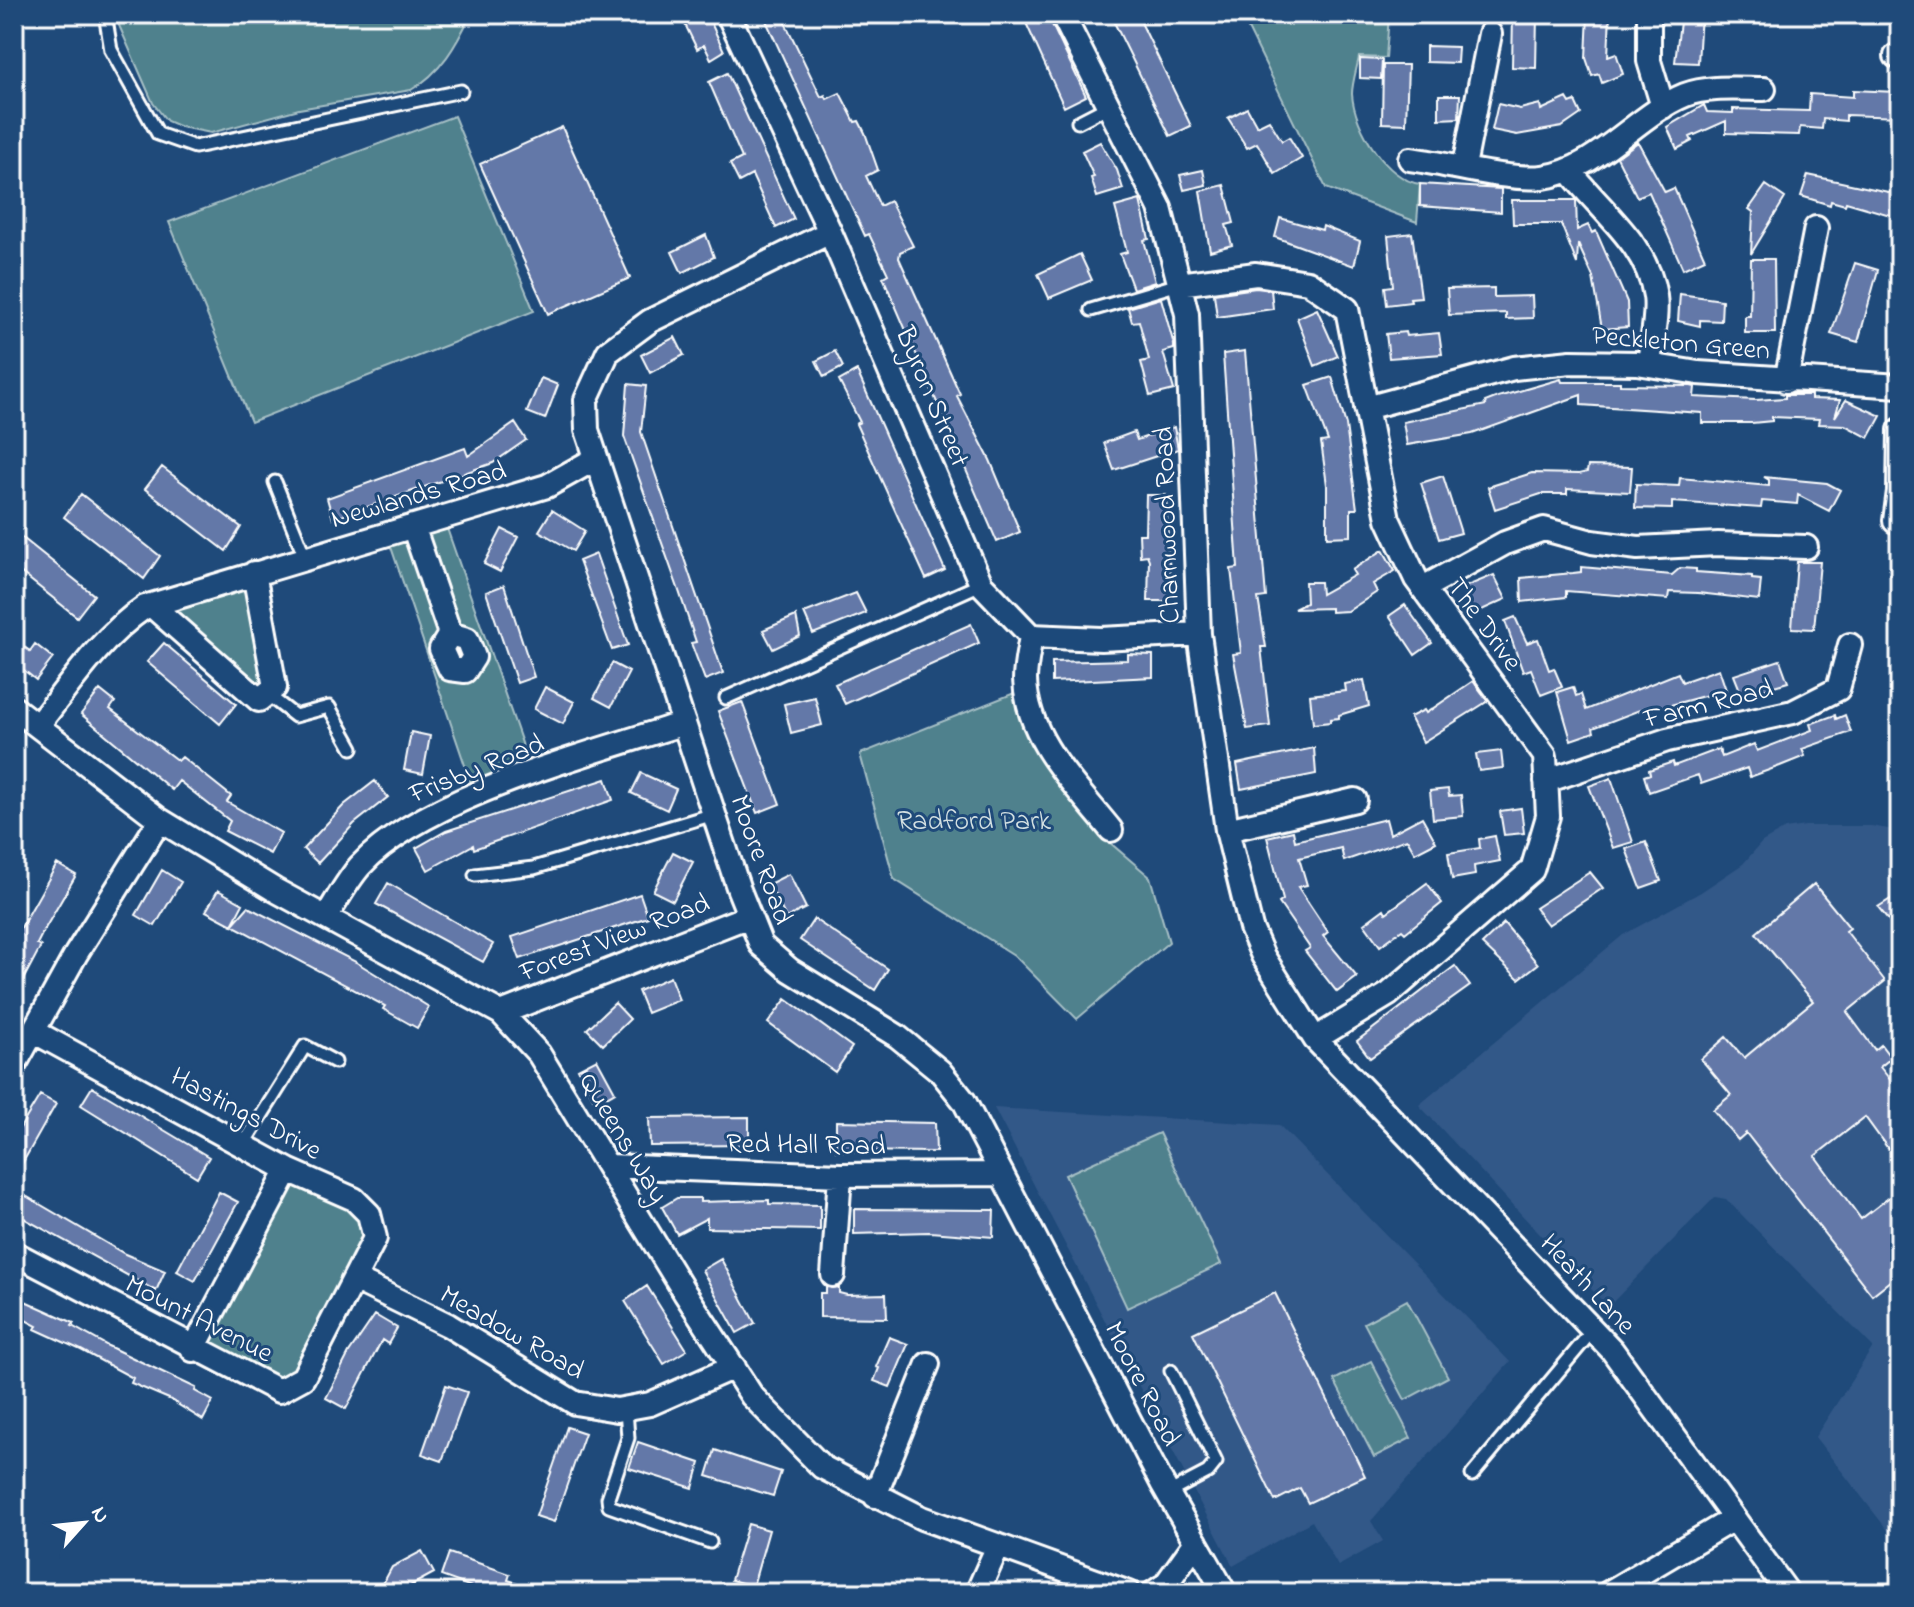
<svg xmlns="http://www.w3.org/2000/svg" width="1914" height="1607" font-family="'Indie Flower',sans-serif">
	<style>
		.built { fill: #335888 }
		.green { fill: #4f818d; stroke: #a7c0c6; stroke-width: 2 }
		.building { fill: #6378a8; stroke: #fff; stroke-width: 2 }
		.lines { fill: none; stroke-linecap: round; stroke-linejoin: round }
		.service-casing { stroke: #fff; stroke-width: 17 }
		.minor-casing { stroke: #fff; stroke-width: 28 }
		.service { stroke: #1f4a7a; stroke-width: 11 }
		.minor { stroke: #1f4a7a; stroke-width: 22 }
		.labels { text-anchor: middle; stroke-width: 6; stroke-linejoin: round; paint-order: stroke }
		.street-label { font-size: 28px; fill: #fff; stroke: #1f4a7a }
		.park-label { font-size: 28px; fill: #d3e0e2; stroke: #1f4a7a }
	</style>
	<rect width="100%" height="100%" fill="#1f4a7a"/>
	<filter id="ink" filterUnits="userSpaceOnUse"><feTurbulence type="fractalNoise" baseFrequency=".0125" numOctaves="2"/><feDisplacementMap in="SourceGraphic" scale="16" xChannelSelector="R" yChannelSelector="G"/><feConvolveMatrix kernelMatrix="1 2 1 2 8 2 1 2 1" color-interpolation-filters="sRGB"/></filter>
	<g filter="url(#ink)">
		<path class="built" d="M1805,826h66l29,5v715l-85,-109 58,-90 -147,-148 -11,-2 -107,110 -189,-202 204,-170 78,-43 42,-28 19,-22 23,-13z
			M994,1108l285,17 231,237 -139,159 12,20 -45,25 -26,-45 -79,45z"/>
		<path class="green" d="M114,14h357c-14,30 -30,59 -60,76l-112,19 -88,24 -30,-6 -14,-6 -14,-18z
			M1241,14h148l-3,44 -27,-1c-2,11 -7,26 -7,37 2,34 35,86 68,90l-3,38 -91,-34z
			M454,116l80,195 -283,111 -82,-200z
			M443,517l88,252 -56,26 -87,-257z
			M254,573l21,114 -16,13 -114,-93z
			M1017,692l91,149 42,36 19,65 -92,77 -63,-64 -120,-76 -34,-125z
			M1159,1133l62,131 -94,44 -62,-133z
			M288,1170l66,29 21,39 -72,140 -24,13 -86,-41z
			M1407,1300l41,77 -43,23 -41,-77z
			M1371,1361l40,77 -37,19 -40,-77z"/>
		<path class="building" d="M680,14h27l17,37 -13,8 -7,-14 -7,4z
			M763,14h18l40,83 4,-2 2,4 13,-6 15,29 4,-1 6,12 13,37 -12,6 14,30 10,-5 23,45 -13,6 -1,6 61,136 -3,2 33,64 30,72 -23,10 -114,-265 5,-3 -19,-40 -4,2z
			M1022,14h25l39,82 -22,11z
			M1110,14h27l54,112 -21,10z
			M1513,14h24l-1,54 -24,-1z
			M1588,14h22l-2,42 8,-3 7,21 -21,9 -3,-9 -7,2 -6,-18z
			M1681,14h20l-3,49 -23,-1z
			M1426,46l32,1 -1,16 -31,-1z
			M1360,59l22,1 -1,19 -21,-1z
			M1383,65h25l-2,59 -24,-1z
			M727,73l67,146 -18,9 -24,-53 -13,7 -9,-18 12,-6 -33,-76z
			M1853,90l43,2 4,5v20l-54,-2v6l-23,-2 -1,10 -22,-2 -1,8 -73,-2v-12l-36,16 2,4 -15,8 -10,-22 37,-22 3,7 26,1v-4l76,2 1,-17 43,3z
			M1439,95h21l-1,23 -20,1z
			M1567,98l3,5 5,-2 6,13 -19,13 -45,8 -25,-5 6,-26 22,5 20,-5 1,6z
			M1247,108l10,18 12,-6 13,21 7,-4 13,21 -27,16 -18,-31 -10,5 -19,-30z
			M562,127l68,151 -82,36 -68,-150z
			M1100,142l17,28 6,19 -26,8 -6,-19 3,-1 -12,-26z
			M1638,142l27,50 9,-4 31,71 -22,10 -34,-77 -12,5 -20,-40z
			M1203,170l3,15 -22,5 -4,-15z
			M1808,175l90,19 2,24 -54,-16 -1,3 -14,-4 -1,4 -29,-9z
			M1420,184l81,5v23l-81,-6z
			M1224,185l10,38 -8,2 6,20 -22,6 -10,-60z
			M1766,185l19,13 -34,56 2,-42 -4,-3z
			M1140,200l9,39 -5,1 11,42 -22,7 -13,-35 7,-2 -12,-45z
			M1512,200h64l1,30 11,-5 4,8 4,-2 31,71 1,25 -26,2 -9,-52 -15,-33 -1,20 -16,-40h-48z
			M1280,218l42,12 1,-4 37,15 -6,25 -79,-29z
			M1412,233l9,64 -11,1 1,4 -24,3 -2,-18 8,-1 -5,-50z
			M706,235l8,22 -32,16 -10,-21z
			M1080,254l12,26 -43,18 -11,-24z
			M1751,259h23l1,74h-30v-17h5z
			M1855,263l23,7 -20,72 -27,-8z
			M1256,288l15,2 2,19 -56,8 -3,-23z
			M1494,288v9l38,-1 1,22 -27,1v-6l-57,2 -2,-26z
			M1680,294l42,6 -1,21 -21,-1v6l-22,-5z
			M1161,298l13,47v4l-11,3 11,38 -24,6 -9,-34 8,-2 -10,-39 -7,1 -4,-14z
			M1317,309l21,47 -23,10 -18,-48z
			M1405,332l1,4 33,-3 3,21 -53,4 -3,-24z
			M675,337l9,18 -34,18 -9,-18z
			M835,351l8,16 -19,10 -8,-16z
			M1245,351l21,246 -8,1 8,49h-5l9,79 -23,3 -14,-75 8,-1 -10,-84 7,-1 -15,-214z
			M857,371l88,199 -19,9 -70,-155 4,-2 -21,-41z
			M1332,377l14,48 11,84h-6v27l-24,1v-52l-6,-43 7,-1 -21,-56z
			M541,378l17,7 -13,34 -18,-7z
			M1561,379l1,3h58v3l71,1 4,1 -1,10 62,3 29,-2v-3h26v4l29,1 -5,17 11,-17 35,16 -12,22 -24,-13 -27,-1 1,-5 -47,-2v4l-20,2h-50v-10l-121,-8v-10l-109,39 -65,11 -4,-23 83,-17 -1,-3 13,-5z
			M628,384l18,2 -5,46 82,241 -18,7 -14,-37 5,-1 -17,-51 -55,-155z
			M515,423l11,17 -33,23 -160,56 -6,-21 138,-50 3,8z
			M1174,427l4,22 -64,21 -10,-27 30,-11 3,8z
			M1588,466l44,1 -2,25 -63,-3v5h-26l-46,15 -7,-22 44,-14 47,1 8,-2z
			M162,467l79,60 -15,24 -81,-62z
			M1443,476l18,57 -22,6 -18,-56z
			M1764,477l63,6 13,7 -11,21 -31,-16 -1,9 -35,-3 -1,7 -89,-6v7l-37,-1 1,-24 43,2 1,-8 89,8v-6z
			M81,494l79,62 -16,23 -80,-62z
			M1146,495h20l5,106h-23l1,-41 -2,-5 -7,1 -1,-22h6z
			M552,510l33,21 -12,20 -34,-20z
			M502,529l16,8 -18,35 -16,-8z
			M14,531l80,64 -17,22 -63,-50z
			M1383,550l12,21 -22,13 4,8 -29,19 -17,1v-4l-37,1 12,-6 -1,-21h15l1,12 34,-19 -3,-5z
			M596,554l32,91 -16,5 -33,-89z
			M1797,562h23l-6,67 -22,-1z
			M1581,567l91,8 8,-7 16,1v3l56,4v3l9,1 -2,20 -61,-7 -29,-1 -1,7 -102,-8v6l-44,5 -1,-24 52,-5 8,-1z
			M1494,575l12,24 -33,15 -11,-26z
			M504,585l30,92 -17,6 -31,-91z
			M856,593l10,20 -53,21 -9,-21z
			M1405,605l27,38 -17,12 -26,-39z
			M796,616l4,20 -27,13 -10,-19z
			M1515,617l12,26 11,-4 11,31 5,-2 8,19 -21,8 -10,-26 -8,3 -18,-51z
			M971,624l8,19 -134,61 -10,-20z
			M14,640l16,11 5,-7 18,14 -17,22 -22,-18z
			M164,643l72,61 -16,20 -73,-62z
			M1128,654l25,1v22l-101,5v-20l76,-2z
			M1780,660l8,22 -46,13 -8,-20z
			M612,663l17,9 -18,35 -17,-9z
			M1719,669l7,21 -74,20 -2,-4 -57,22 1,4 -23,8 -14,-48 16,-5 3,9 5,-2 5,16 92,-37 4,9z
			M1364,680l5,26 -30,9v3l-9,1v3l-17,2 -3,-29 36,-4 -1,-7z
			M1473,681l15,20 -65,41 -13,-25 14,-7 2,3z
			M545,687l29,15 -11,22 -29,-15z
			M100,690l15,12 -5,7 68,52 4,-4 49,39 -4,6 54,31 -11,21 -45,-23 5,-10 -51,-40 -7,9 -91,-76z
			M815,697l7,28 -31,8 -7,-29z
			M742,702l38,102 -23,9 -39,-102z
			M1835,715l1,4 9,-4 6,17 -49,17 3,7 -25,10 -30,11 -3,-9 -46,16 -3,-9 -49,17 -5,-16 6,-2 -1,-4 24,-8 1,4 45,-17 3,8 32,-13 3,7 55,-21 -2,-6z
			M411,732l19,4 -7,38 -19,-4z
			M1314,748l2,26 -75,15 -4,-25z
			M1501,751l2,17 -24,3 -3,-17z
			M641,773l35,16 -9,21 -36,-17z
			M1611,778l22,64 -20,6 -24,-62z
			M606,779l7,21 -139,49 -1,-4 -45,25 -12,-22 30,-17z
			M375,781l13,16 -34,27 -36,39 -15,-14 41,-44z
			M1448,789l1,7 12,-1 2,21 -30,3 -3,-28z
			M1521,808l3,25 -20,2 -4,-24z
			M1422,817l14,25 -21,11 -8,-14 -63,22 -3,-13 -42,10 8,27 -9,2 30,45 -5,4 34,41 -20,15 -32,-41 5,-3 -31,-45 4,-3 -16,-63 26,-6 2,10 91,-22 4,15z
			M1495,836l5,25 -26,5 1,9 -23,4 -4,-26 32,-5 -1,-9z
			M1646,842l15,39 -20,7 -15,-39z
			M673,852l20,10 -20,39 -20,-10z
			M57,864l19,11 -33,57 -6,12 4,2 -27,51v-47l7,-15 -3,-2z
			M162,870l19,12 -26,44 -19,-11z
			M1590,872l13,16 -55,37 -13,-17z
			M789,874l17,34 -20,10 -17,-34z
			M388,883l105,61 -10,18 -107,-58z
			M1427,883l15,20 -37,30 -3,-3 -22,16 -16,-22 20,-15 2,4z
			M1814,884l36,44 -4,3 39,50 -38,31 28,38 6,-5 10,13 -11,9 20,25v49l-11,9 -24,-33 -50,39 46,63 39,-30v84l-28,22 -126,-162 -8,7 -25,-30 18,-15 -30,-36 25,-22 18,21 69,-57 -57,-68z
			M218,890l25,14 -11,21 16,-18 108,55 73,45 -12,21 -34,-19 2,-3 -179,-95z
			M1900,893v41l-22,-27z
			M640,894l8,23 -128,42 -8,-22z
			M814,919l74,50 -13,21 -75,-50z
			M1504,923l34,41 -19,15 -37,-35z
			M1455,966l15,20 -100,72 -13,-17z
			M670,977l9,23 -32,13 -9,-22z
			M786,999l66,48 -17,25 -67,-49z
			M615,1003l15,16 -27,26 -16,-16z
			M597,1059l18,33 -19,11 -18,-34z
			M92,1087l117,70 -12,20 -116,-72z
			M40,1095l16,9 -42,74v-40z
			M749,1117v28l-99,1 -1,-28z
			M836,1121l99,2 1,29 -100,-1z
			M19,1192l106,62 40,17 -9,20 -142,-78v-12z
			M219,1192l19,10 -43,79 -18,-10z
			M677,1198h23v4l69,-2v4l51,1v25l-113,-2v-10l-30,16 -15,-27z
			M854,1209l140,1 -1,27 -63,-5 -76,2z
			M721,1259l34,64 -18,10 -35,-63z
			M647,1286l40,64 -23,14 -39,-63z
			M826,1287h13v6l8,2 39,-1 1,24 -67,-1v-24h6z
			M1275,1293l90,183 -57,27 -8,-15 -25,13 -82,-168z
			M14,1296l60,27 -2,3 36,20 88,42 -1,3 18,10 -10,19 -34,-21 -38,-16 2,-5 -52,-28 -46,-21 2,-3 -23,-12z
			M375,1315l22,13 -9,16 -6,-4 -36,69 -20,-11 23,-45z
			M889,1337l19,7 -18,43 -16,-6 5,-13 -3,-1z
			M446,1385l21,7 -25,69 -20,-7z
			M567,1427l18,6 -31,89 -18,-6z
			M638,1442l62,21 -7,25 -64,-20z
			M715,1450l66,22 -8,24 -66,-20z
			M748,1524l21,6 -16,56 -22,-6z
			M422,1551l12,22 -24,13 -4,7h-28l14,-26z
			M449,1553l61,21 -2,6 32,10v3h-52l-47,-17z"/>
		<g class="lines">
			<defs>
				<path id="service" d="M105,14l6,36 47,84 37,13 266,-56
					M1078,122l31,-16
					M1091,310l88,-26
					M275,482l30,75
					M267,694l28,22 34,-9 23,41
					M726,698l255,-114
					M475,875l59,-7 180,-54
					M243,1145l62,-99 30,16
					M626,1409l2,29 -20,60 1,8 101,36
					M1472,1475l121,-145
					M1168,1493l40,-21 8,-10 -45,-91"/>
				<path id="minor" d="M728,14l102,218 151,352 50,52 70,3 98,-5
					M1062,14l98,194 27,106 12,320 28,196 24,98 12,28 52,83 297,311 176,243
					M1649,14v47l14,46
					M1896,56h4
					M1410,159c39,5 97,22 133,18 54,-7 93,-62 142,-82 23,-9 55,-6 79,-6
					M1464,166l26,-132
					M1569,170c31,41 78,73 86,126 3,21 -4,47 -6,68
					M830,232l-180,89 -42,31 -22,48 1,30 152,460 22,55 29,25 107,66 43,35 24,30 198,382 63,110
					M1179,284l77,-10 52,8 39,27 41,210 28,60 129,177 3,60 -16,54 -143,124 -74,45
					M1786,381l30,-153
					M1366,408l148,-40 57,-6 66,1 61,10 202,13
					M1895,521l4,-30 1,-61
					M413,526l37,108 17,5 7,18 -9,14 -15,-2 -9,-20 9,-15
					M1423,588l82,-45 39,-14 48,13 46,6 80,-4 88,3
					M151,605l108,95 16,-13 -21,-114
					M1031,636c-2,14 -6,30 -6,44 2,60 51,106 86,150
					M14,708l146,112 115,70 226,123 38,41 146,239 67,103 70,71 100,51 207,75
					M38,725c32,-41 63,-88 107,-118l402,-121 48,-27
					M1546,781l121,-41 126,-28 45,-23 12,-44
					M1227,830l128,-30
					M326,917c11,-17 21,-36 34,-51 64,-70 233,-113 324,-143
					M501,1013l248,-97
					M14,1066l62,-112 84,-134
					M609,1166l231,9 162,-1
					M14,1253l265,138 24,-13 72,-140 -6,-24 -15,-15 -66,-29 -255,-139
					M833,1275l7,-100
					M356,1280l92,45 127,78 42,7 33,-6 84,-37
					M193,1350l95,-180
					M875,1496l53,-132
					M977,1593l21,-47
					M1153,1593l13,-9 30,-42
					M1608,1593l125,-74"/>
			</defs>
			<use href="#service" class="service-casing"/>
			<use href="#minor" class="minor-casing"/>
			<use href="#service" class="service"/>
			<use href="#minor" class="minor"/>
		</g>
	</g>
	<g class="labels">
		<g class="street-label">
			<text transform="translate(1681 341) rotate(5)" y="10">Peckleton Green</text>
			<text transform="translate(934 396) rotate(67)" y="10">Byron Street</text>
			<text transform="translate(418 493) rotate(-16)" y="10">Newlands Road</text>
			<text transform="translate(1165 525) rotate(-92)" y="10">Charnwood Road</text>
			<text transform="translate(1486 623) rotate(54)" y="10">The Drive</text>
			<text transform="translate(1708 702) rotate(-14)" y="10">Farm Road</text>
			<text transform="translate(476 767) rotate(-22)" y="10">Frisby Road</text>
			<text transform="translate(763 859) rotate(70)" y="10">Moore Road</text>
			<text transform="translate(614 936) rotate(-21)" y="10">Forest View Road</text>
			<text transform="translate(247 1112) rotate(28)" y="10">Hastings Drive</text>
			<text transform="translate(625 1137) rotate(59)" y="10">Queens Way</text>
			<text transform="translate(806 1143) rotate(1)" y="10">Red Hall Road</text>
			<text transform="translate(1589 1283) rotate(47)" y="10">Heath Lane</text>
			<text transform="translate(200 1317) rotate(27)" y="10">Mount Avenue</text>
			<text transform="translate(513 1331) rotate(30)" y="10">Meadow Road</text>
			<text transform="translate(1144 1383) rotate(63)" y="10">Moore Road</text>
		</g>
		<g class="park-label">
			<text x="974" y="829">Radford Park</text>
		</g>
	</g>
	<rect width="1914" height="1607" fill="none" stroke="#1f4a7a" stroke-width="48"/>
	<rect x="24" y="24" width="1866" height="1559" fill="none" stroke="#fff" stroke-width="3" filter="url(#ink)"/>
	<g transform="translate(84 1523) rotate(63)" stroke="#1f4a7a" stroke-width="6" paint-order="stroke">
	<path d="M0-6L14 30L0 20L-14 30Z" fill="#ffffff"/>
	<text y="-12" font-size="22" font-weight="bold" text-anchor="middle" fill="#ffffff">N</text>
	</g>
</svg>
